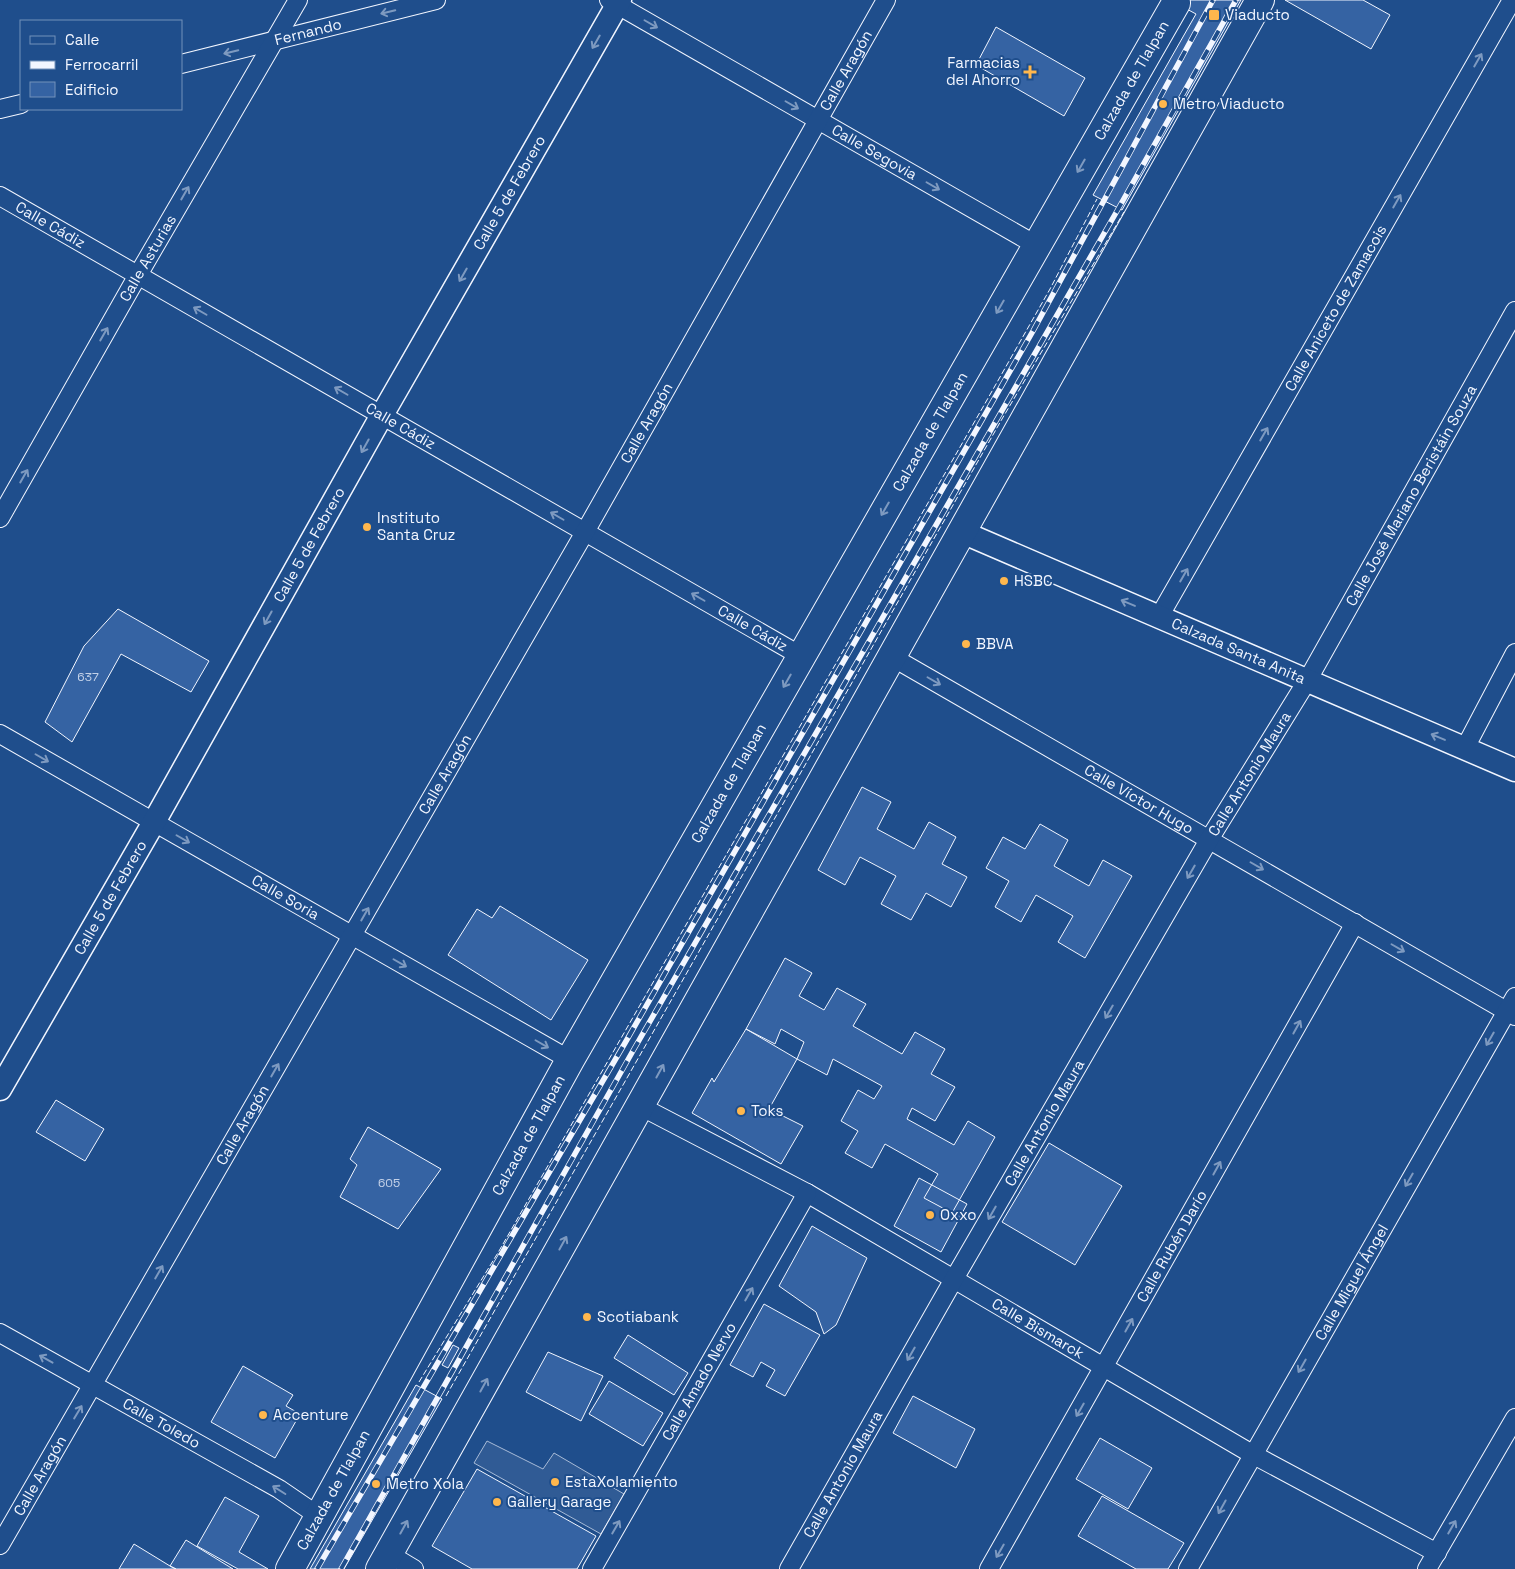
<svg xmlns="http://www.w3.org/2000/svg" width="1515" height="1569" font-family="'Space Grotesk',sans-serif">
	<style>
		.parking { fill: #305b95; stroke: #a8bbd7 }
		.building { fill: #3563a3; stroke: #f2f6ff }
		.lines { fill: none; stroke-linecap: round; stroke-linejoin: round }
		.minor-casing { stroke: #f2f6ff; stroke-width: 20 }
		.tertiary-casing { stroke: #f2f6ff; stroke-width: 25 }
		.trunk-casing { stroke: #f2f6ff; stroke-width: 30 }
		.minor { stroke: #1f4e8c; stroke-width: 18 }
		.tertiary { stroke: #1f4e8c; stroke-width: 22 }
		.trunk { stroke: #1f4e8c; stroke-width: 28 }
		.rail-casing { stroke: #f2f6ff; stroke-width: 5.5 }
		.rail { stroke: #1f4e8c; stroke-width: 4; stroke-dasharray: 11; stroke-linecap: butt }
		.fence { stroke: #f2f6ff; stroke-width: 1; stroke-dasharray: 6 2.5; stroke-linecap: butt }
		.oneway { stroke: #7e9ac0 }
		.poi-dot { fill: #ffb74d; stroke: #1f4e8c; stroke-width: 2 }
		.labels { text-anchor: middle; stroke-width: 4; stroke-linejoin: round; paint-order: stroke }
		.number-label { font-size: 12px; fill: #c3d1e8 }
		.poi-label { font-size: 15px; fill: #f2f6ff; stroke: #1f4e8c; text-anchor: start }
		.street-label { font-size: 15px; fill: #f2f6ff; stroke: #1f4e8c }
	</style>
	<rect width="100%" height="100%" fill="#1f4e8c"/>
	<path class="parking" d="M487,1441l56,28 11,-16 70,41 -23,40 -127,-71z"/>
	<path class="building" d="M1170,0h71l-119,210 -29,-15 103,-181z
		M1285,0h78l27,15 -19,34z
		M996,27l89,51 -21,38 -88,-51z
		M118,609l91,52 -18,31 -70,-38 -49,88 -27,-20 39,-76z
		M862,787l29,15 -14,27 37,20 15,-27 27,15 -14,27 25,13 -16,30 -25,-14 -15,27 -30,-16 15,-28 -36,-19 -15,28 -27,-15z
		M1040,824l28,16 -14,26 35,20 14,-26 29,16 -47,82 -27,-16 15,-26 -37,-21 -15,27 -26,-15 14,-26 -23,-13 17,-31 22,12z
		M500,906l88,54 -37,60 -103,-65 29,-46 15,9z
		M785,958l27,15 -13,23 25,14 13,-22 29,16 -13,22 49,28 13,-22 30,17 -14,25 24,13 -20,34 -23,-13 -5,11 47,26 14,-24 27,16 -43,76 -28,-15 14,-24 -53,-30 -13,24 -27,-15 13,-22 -17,-10 17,-31 16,9 8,-13 -49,-27 -6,16 -30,-16 7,-17 -23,-13 -6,15 -29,-15z
		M746,1029l51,30 -28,50 34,17 -22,38 -89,-51 20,-35 2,4z
		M56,1100l48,29 -19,32 -49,-29z
		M368,1127l73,42 -43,60 -58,-32 17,-32 -7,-6z
		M1049,1143l73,43 -47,79 -73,-43z
		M919,1178l48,26 -26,48 -47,-26z
		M812,1226l55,32 -31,67 -12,9 -8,-22 -37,-26z
		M764,1304l56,31 -35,61 -19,-10 9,-16 -14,-8 -8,15 -23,-12z
		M628,1335l60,38 -14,22 -60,-37z
		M453,1345l6,3 -11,20 -6,-3z
		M548,1352l55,24 -22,45 -55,-29z
		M243,1366l50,29 -7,11 14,8 -25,44 -64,-36z
		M609,1381l54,32 -20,33 -54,-32z
		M416,1385l26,14 -98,170h-34z
		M913,1396l62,33 -19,39 -63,-35z
		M1100,1438l52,30 -24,41 -52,-30z
		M477,1469l119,67 -19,33h-105l-40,-23z
		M1102,1496l82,47 -16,26h-32l-58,-33z
		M225,1497l34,19 -20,36 29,17h-30l-41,-23z
		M186,1540l47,29h-57l-6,-3z
		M134,1544l36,22 6,3h-57z"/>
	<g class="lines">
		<defs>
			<g id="minor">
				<path id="s1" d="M609,0l427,245"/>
				<path id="s2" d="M181,64l255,-64"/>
				<path d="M0,109l21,-5"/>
				<path id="s3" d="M0,196l801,460"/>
				<path id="s4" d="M0,518l138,-243 160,-275"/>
				<path id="s5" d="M1159,617l353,-617"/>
				<path id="s6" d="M892,657l623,359"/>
				<path id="s7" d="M0,734l570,326"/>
				<path d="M1465,748l50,-95"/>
				<path id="s8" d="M640,1106l167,87 445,261 185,99"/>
				<path id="s9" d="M0,1333l279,156 41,28"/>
				<path id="s10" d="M0,1545l585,-1013 301,-532"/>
				<path d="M389,1554l25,15"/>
				<path id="s11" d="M592,1569l215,-376"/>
				<path id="s12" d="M789,1569l165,-290 256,-441 97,-157 208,-370"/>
				<path id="s13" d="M989,1569l366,-646"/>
				<path id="s14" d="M1188,1569l327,-572"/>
				<path d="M1427,1569l88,-151"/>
			</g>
			<g id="tertiary">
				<path id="s15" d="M962,532l553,238"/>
				<path id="s16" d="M0,1089l154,-267 228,-407 238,-415"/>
			</g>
			<g id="trunk">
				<path id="s17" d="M290,1569l280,-509 606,-1057"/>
				<path d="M380,1569l880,-1569"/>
			</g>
		</defs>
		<use href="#minor" class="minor-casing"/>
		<use href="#tertiary" class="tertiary-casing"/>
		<use href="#trunk" class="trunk-casing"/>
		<use href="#minor" class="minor"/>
		<use href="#tertiary" class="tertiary"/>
		<use href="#trunk" class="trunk"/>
		<defs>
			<path id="rail" d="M317,1569l308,-526 408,-712 180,-331
				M341,1569l293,-520 483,-838 119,-211"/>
		</defs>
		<use href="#rail" class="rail-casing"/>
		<use href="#rail" class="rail"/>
		<path class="fence" d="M419,1382l80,-131 484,-844 67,-118 47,-90
			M446,1396l556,-977 122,-207"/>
	</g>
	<defs><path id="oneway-shaft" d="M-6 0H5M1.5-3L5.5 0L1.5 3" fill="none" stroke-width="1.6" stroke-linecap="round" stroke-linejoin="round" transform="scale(1.25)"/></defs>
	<g class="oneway">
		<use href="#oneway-shaft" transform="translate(388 12) rotate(166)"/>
		<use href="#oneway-shaft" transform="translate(651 24) rotate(30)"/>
		<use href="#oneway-shaft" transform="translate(596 42) rotate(120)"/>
		<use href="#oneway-shaft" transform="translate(231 52) rotate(166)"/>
		<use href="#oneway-shaft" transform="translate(1478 60) rotate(-60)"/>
		<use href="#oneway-shaft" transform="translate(792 105) rotate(30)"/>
		<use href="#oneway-shaft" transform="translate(1081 166) rotate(120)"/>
		<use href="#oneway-shaft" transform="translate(933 186) rotate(30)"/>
		<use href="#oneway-shaft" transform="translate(185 193) rotate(-60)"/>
		<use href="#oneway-shaft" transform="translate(1397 201) rotate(-60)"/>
		<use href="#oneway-shaft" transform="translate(463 275) rotate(120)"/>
		<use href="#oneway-shaft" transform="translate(1000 307) rotate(120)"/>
		<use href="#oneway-shaft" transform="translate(200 311) rotate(-150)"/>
		<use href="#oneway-shaft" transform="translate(104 334) rotate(-60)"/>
		<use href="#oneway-shaft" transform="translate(341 391) rotate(-150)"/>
		<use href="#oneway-shaft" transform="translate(1264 434) rotate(-60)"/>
		<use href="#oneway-shaft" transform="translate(365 446) rotate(119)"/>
		<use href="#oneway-shaft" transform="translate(24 476) rotate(-60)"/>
		<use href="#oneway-shaft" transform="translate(885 509) rotate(120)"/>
		<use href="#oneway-shaft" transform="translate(557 516) rotate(-150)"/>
		<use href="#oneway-shaft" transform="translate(1184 575) rotate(-60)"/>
		<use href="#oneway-shaft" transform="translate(698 597) rotate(-150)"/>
		<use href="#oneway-shaft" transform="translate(1128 603) rotate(-157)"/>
		<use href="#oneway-shaft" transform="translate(268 618) rotate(119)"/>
		<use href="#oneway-shaft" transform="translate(787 681) rotate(120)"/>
		<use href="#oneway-shaft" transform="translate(934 681) rotate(30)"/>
		<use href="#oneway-shaft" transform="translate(1438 737) rotate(-157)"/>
		<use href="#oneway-shaft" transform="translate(42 758) rotate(30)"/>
		<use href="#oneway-shaft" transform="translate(183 839) rotate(30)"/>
		<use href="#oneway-shaft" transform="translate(1257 866) rotate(30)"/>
		<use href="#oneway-shaft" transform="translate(1191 872) rotate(120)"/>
		<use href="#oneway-shaft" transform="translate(365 914) rotate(-60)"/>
		<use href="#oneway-shaft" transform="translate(1398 948) rotate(30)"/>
		<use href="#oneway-shaft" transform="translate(400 963) rotate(30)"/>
		<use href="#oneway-shaft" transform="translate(1109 1012) rotate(120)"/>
		<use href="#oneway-shaft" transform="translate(1297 1027) rotate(-61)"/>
		<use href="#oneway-shaft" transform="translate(1490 1039) rotate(120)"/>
		<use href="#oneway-shaft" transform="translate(542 1044) rotate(30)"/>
		<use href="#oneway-shaft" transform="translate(275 1070) rotate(-60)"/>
		<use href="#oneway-shaft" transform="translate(660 1071) rotate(-61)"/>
		<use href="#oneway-shaft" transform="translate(1217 1168) rotate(-61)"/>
		<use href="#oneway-shaft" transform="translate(1409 1180) rotate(120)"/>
		<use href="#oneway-shaft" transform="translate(992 1213) rotate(120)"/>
		<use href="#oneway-shaft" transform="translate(563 1243) rotate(-61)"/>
		<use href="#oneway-shaft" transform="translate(159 1272) rotate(-60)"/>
		<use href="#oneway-shaft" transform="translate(749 1294) rotate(-60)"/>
		<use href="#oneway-shaft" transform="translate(1129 1325) rotate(-61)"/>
		<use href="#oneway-shaft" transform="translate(911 1354) rotate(120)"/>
		<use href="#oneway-shaft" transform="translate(46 1359) rotate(-151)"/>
		<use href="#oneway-shaft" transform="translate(1302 1366) rotate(120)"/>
		<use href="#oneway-shaft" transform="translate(484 1385) rotate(-61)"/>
		<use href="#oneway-shaft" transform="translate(1080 1410) rotate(120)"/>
		<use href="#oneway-shaft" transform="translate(78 1412) rotate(-59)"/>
		<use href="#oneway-shaft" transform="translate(279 1490) rotate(-148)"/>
		<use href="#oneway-shaft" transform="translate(1222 1507) rotate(119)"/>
		<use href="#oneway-shaft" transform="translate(404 1527) rotate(-61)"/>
		<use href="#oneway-shaft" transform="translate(616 1527) rotate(-60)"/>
		<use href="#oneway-shaft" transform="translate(1452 1527) rotate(-60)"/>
		<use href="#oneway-shaft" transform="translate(1000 1551) rotate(120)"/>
	</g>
	<g class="poi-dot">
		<rect x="1208" y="9" width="12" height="12" rx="2.5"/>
		<path d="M1027.5 64.5h5v5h5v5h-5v5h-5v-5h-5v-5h5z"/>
		<circle cx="1163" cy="104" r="5"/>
		<circle cx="367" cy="527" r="5"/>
		<circle cx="1004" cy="581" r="5"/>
		<circle cx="966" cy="644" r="5"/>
		<circle cx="741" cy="1111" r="5"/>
		<circle cx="930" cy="1215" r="5"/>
		<circle cx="587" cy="1317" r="5"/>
		<circle cx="263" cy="1415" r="5"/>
		<circle cx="555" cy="1482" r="5"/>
		<circle cx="376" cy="1484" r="5"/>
		<circle cx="497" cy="1502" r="5"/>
	</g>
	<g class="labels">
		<g class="number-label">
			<text x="88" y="681">637</text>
			<text x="389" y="1187">605</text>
		</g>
		<g class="poi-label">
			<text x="1225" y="20">Viaducto</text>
			<text x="1020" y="68" text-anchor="end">Farmacias<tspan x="1020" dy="17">del Ahorro</tspan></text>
			<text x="1173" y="109">Metro Viaducto</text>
			<text x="377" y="523">Instituto<tspan x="377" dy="17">Santa Cruz</tspan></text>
			<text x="1014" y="586">HSBC</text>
			<text x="976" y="649">BBVA</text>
			<text x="751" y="1116">Toks</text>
			<text x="940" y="1220">Oxxo</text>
			<text x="597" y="1322">Scotiabank</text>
			<text x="273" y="1420">Accenture</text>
			<text x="565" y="1487">EstaXolamiento</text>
			<text x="386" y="1489">Metro Xola</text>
			<text x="507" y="1507">Gallery Garage</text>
		</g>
		<g class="street-label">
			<text dy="5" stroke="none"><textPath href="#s2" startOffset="131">Fernando</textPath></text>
			<text dy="5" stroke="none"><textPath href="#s10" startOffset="1700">Calle Aragón</textPath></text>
			<text dy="5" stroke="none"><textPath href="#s17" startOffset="1710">Calzada de Tlalpan</textPath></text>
			<text dy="5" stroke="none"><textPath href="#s1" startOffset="306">Calle Segovia</textPath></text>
			<text dy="5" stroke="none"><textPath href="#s16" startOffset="1031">Calle 5 de Febrero</textPath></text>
			<text dy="5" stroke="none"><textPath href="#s3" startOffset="58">Calle Cádiz</textPath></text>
			<text dy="5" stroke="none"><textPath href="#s4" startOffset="299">Calle Asturias</textPath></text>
			<text dy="5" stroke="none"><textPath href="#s5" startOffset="356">Calle Aniceto de Zamacois</textPath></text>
			<text dy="5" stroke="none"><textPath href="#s10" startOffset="1295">Calle Aragón</textPath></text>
			<text dy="5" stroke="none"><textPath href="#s3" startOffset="462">Calle Cádiz</textPath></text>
			<text dy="5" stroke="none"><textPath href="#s17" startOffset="1305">Calzada de Tlalpan</textPath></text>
			<text dy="5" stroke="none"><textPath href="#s12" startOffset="1241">Calle José Mariano Beristáin Souza</textPath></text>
			<text dy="5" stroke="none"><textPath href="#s16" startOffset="626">Calle 5 de Febrero</textPath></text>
			<text dy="5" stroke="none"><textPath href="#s3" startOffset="868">Calle Cádiz</textPath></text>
			<text dy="5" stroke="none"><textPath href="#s15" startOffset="301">Calzada Santa Anita</textPath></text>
			<text dy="5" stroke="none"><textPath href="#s10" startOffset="890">Calle Aragón</textPath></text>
			<text dy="5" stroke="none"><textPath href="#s12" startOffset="919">Calle Antonio Maura</textPath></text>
			<text dy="5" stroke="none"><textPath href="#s17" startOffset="900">Calzada de Tlalpan</textPath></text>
			<text dy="5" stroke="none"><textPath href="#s6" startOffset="285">Calle Víctor Hugo</textPath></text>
			<text dy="5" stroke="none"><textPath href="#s16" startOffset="221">Calle 5 de Febrero</textPath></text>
			<text dy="5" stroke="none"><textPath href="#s7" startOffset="329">Calle Soria</textPath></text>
			<text dy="5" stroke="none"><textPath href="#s12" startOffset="514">Calle Antonio Maura</textPath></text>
			<text dy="5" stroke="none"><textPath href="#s10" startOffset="485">Calle Aragón</textPath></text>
			<text dy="5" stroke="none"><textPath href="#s17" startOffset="495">Calzada de Tlalpan</textPath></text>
			<text dy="5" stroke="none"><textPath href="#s13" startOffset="371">Calle Rubén Darío</textPath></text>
			<text dy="5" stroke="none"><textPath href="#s14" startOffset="330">Calle Miguel Ángel</textPath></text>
			<text dy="5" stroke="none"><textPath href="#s8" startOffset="456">Calle Bismarck</textPath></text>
			<text dy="5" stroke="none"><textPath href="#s11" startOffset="216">Calle Amado Nervo</textPath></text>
			<text dy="5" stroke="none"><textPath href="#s9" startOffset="185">Calle Toledo</textPath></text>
			<text dy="5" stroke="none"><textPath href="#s12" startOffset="109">Calle Antonio Maura</textPath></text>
			<text dy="5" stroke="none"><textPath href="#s10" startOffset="80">Calle Aragón</textPath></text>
			<text dy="5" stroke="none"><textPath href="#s17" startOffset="90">Calzada de Tlalpan</textPath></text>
		</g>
	</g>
	<rect x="20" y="20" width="162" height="90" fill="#1f4e8c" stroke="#7391ba"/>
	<rect x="30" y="36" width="25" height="8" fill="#1f4e8c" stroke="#7391ba"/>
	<text x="65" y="45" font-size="15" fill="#f2f6ff">Calle</text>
	<rect x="30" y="61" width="25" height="8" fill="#f2f6ff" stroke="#7391ba"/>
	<text x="65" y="70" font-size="15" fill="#f2f6ff">Ferrocarril</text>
	<rect x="30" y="82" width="25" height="15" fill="#3563a3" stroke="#7391ba"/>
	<text x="65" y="95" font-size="15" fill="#f2f6ff">Edificio</text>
</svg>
